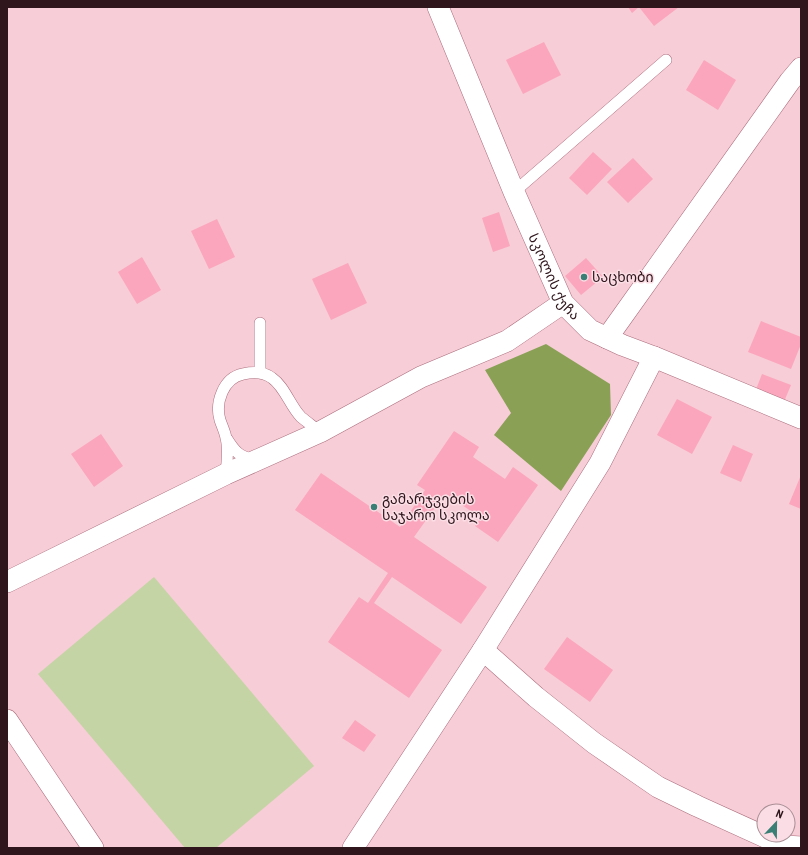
<svg xmlns="http://www.w3.org/2000/svg" width="808" height="855" font-family="'Roboto Condensed','Noto Sans Georgian',sans-serif">
	<style>
		.green { fill: #c4d4a4 }
		.forest { fill: #89a055 }
		.building { fill: #fba6bc }
		.lines { fill: none; stroke-linecap: round; stroke-linejoin: round }
		.lane-casing { stroke: #ab6d7d; stroke-width: 12 }
		.street-casing { stroke: #ab6d7d; stroke-width: 22 }
		.lane { stroke: #fff; stroke-width: 11 }
		.street { stroke: #fff; stroke-width: 21 }
		.poi-dot { fill: #3a7f75; stroke: #fbdee5; stroke-width: 1.5 }
		.labels { text-anchor: middle; stroke-width: 3; stroke-linejoin: round; paint-order: stroke }
		.street-label { font-size: 14px; fill: #2f161d; stroke: #fbdee5 }
		.poi-label { font-size: 14px; fill: #2f161d; stroke: #fbdee5; text-anchor: start }
	</style>
	<rect width="100%" height="100%" fill="#f7cdd7"/>
	<path class="green" d="M154,577l160,189 -98,82h-31l-147,-174z"/>
	<path class="forest" d="M546,344l64,40 1,31 -50,76 -67,-56 17,-22 -26,-43z"/>
	<path class="building" d="M628,7h51l-25,19 -15,-19 -7,6z
		M544,42l17,33 -38,19 -17,-34z
		M704,60l32,20 -18,30 -32,-20z
		M593,152l19,17 -25,26 -18,-17z
		M633,158l20,21 -25,24 -21,-21z
		M499,212l11,34 -17,6 -11,-34z
		M217,219l18,38 -26,12 -18,-38z
		M142,257l19,33 -24,14 -19,-32z
		M586,258l17,19 -22,18 -16,-19z
		M348,263l19,40 -36,17 -19,-41z
		M761,321l40,16v7l-10,25 -43,-17z
		M762,374l29,11 -8,19 -28,-12z
		M677,399l35,18 -20,37 -35,-19z
		M454,431l25,16 -6,10 32,22 8,-12 25,18 -40,57 -23,-16 6,-8 -35,-24 -6,9 -1,-1 -25,35 73,50 -26,37 -69,-47 -18,26 68,47 -33,48 -81,-56 31,-45 9,6 20,-30 -93,-63 26,-37 79,54 25,-37 -8,-5z
		M101,434l22,32 -29,21 -23,-33z
		M733,445l20,9 -12,28 -21,-9z
		M801,475v34l-12,-5z
		M567,637l46,33 -23,32 -46,-33z
		M355,720l21,15 -12,17 -22,-14z"/>
	<g class="lines">
		<defs>
			<path id="lane" d="M514,192l152,-132
				M260,323v50
				M227,439c8,13 12,17 27,21
				M226,474c1,-11 3,-25 0,-36 -1,-6 -4,-12 -6,-18 -5,-17 3,-42 23,-46 9,-2 21,-2 29,4 13,9 18,28 29,39 6,5 13,10 19,15"/>
			<g id="street">
				<path id="s1" d="M438,7l76,185 49,111 27,27 32,15 32,12 147,61"/>
				<path d="M607,338l183,-257 11,-13"/>
				<path d="M7,582l219,-108 94,-42 101,-55 86,-36 56,-38"/>
				<path d="M483,650l53,47 58,46 64,44 39,19 88,40 16,1"/>
				<path d="M7,720l86,128"/>
				<path d="M353,848l130,-198 117,-187 54,-106"/>
			</g>
		</defs>
		<use href="#lane" class="lane-casing"/>
		<use href="#street" class="street-casing"/>
		<use href="#lane" class="lane"/>
		<use href="#street" class="street"/>
	</g>
	<g class="poi-dot">
		<circle cx="584" cy="277" r="4"/>
		<circle cx="374" cy="507" r="4"/>
	</g>
	<g class="labels">
		<g class="street-label">
			<text dy="5" stroke="none"><textPath href="#s1" startOffset="294">სკოლის ქუჩა</textPath></text>
		</g>
		<g class="poi-label">
			<text x="592" y="282">საცხობი</text>
			<text x="382" y="504">გამარჯვების<tspan x="382" dy="16">საჯარო სკოლა</tspan></text>
		</g>
	</g>
	<rect width="808" height="855" fill="none" stroke="#2f161d" stroke-width="16"/>
	<g transform="translate(776 823) rotate(22)"><circle r="19" fill="#fbdee5" stroke="#a98e95"/>
	<path d="M0-3L7 15L0 10L-7 15Z" fill="#3a7f75"/>
	<text y="-6" font-size="11" font-weight="bold" text-anchor="middle" fill="#2f161d">N</text>
	</g>
</svg>
